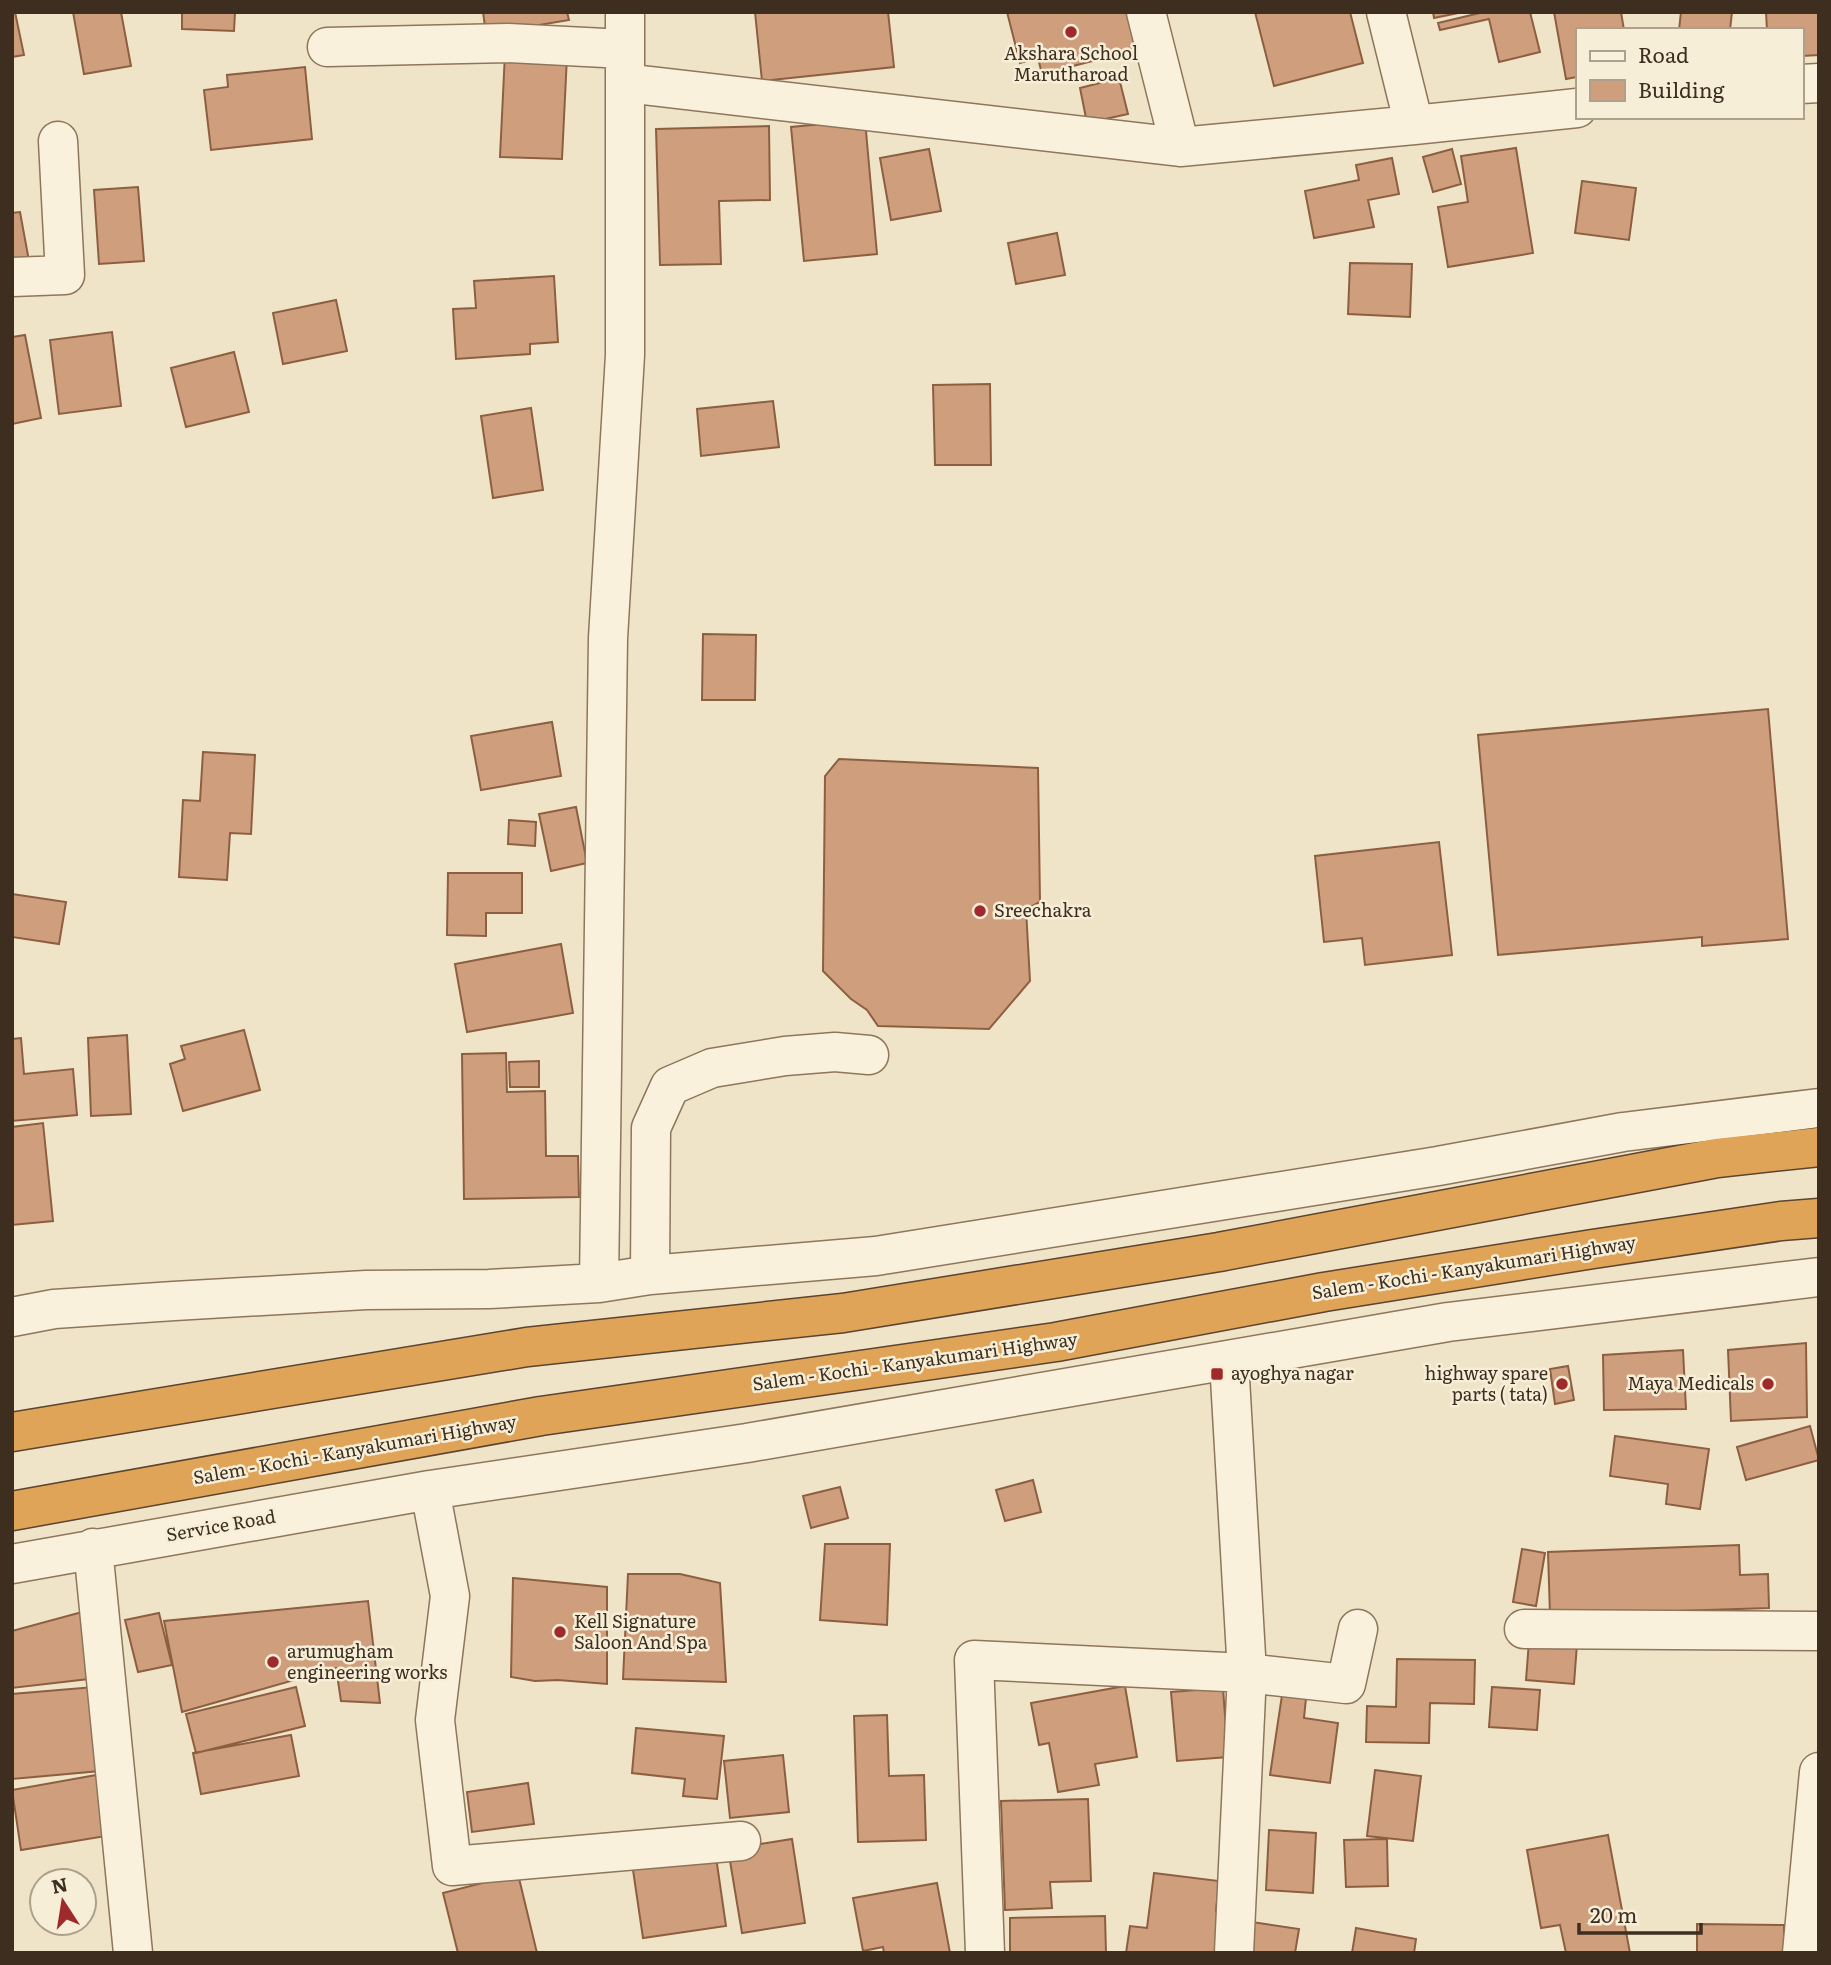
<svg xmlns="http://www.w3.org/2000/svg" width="1831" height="1965" font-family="Literata,serif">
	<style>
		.building { fill: #cf9f7d; stroke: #8d5f41; stroke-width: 2 }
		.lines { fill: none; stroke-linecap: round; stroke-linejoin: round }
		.minor-casing { stroke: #8d765c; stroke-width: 41 }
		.highway-casing { stroke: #5b4430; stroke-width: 41 }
		.minor { stroke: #faf1dc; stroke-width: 38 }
		.highway { stroke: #e0a458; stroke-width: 38 }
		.poi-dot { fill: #9e2a2b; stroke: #f7eed8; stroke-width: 2.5 }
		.labels { text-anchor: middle; stroke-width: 5; stroke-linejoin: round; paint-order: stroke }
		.poi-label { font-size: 18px; fill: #3d2e20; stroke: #f7eed8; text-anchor: start }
		.street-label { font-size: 18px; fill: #3d2e20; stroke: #f7eed8 }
	</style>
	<rect width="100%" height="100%" fill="#f0e4c8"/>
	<path class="building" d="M12,12h3l9,43 -12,2z
		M73,12h48l10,54 -47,8z
		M182,12h53l-1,19 -52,-2z
		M483,12h84l2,8 -83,14z
		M755,12h133l6,55 -132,14z
		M1007,12h126l10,36 -101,26 -4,-16 -18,5z
		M1255,12h95l13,51 -89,23z
		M1433,12h30l-29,6z
		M1484,12h46l10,40 -41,10 -10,-43 -49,11 -2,-7z
		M1554,12h67l3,18h-47v47l-11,2z
		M1681,12h51l-2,18h-51z
		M1766,12h53v43l-17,1 -1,-26h-34z
		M505,53l62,3 -5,103 -62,-2z
		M305,67l7,72 -101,11 -7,-60 24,-3 -1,-12z
		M1119,78l9,36 -41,9 -7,-35z
		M865,120l12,134 -73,7 -13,-134z
		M769,126l1,74 -51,1 2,63 -61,1 -4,-136z
		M1516,148l17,105 -85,14 -10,-60 30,-5 -7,-46z
		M929,149l12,62 -50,9 -11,-62z
		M1452,149l9,35 -28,8 -10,-35z
		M1392,158l7,36 -31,6 6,27 -60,11 -9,-47 54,-11 -3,-15z
		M1582,181l54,7 -7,52 -54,-7z
		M138,187l6,74 -45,3 -5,-74z
		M20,212l9,49 -17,3v-51z
		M1057,233l8,42 -49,9 -8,-41z
		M1350,263l62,1 -2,53 -62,-3z
		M554,276l4,66 -28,2v10l-74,5 -3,-50 23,-1 -2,-27z
		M336,300l11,51 -64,13 -10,-51z
		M112,332l9,74 -62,8 -9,-74z
		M25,335l16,83 -29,6v-87z
		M234,352l15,60 -63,15 -15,-59z
		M990,384l1,81h-56l-2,-80z
		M773,401l6,46 -78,9 -4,-47z
		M531,408l12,82 -50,8 -12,-82z
		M703,634l53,1 -1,65h-53z
		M1768,709l20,230 -86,7v-9l-204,18 -20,-220z
		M552,722l9,54 -80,14 -10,-54z
		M203,752l52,3 -4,79 -21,-1 -3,47 -48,-3 4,-77 17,1z
		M839,759l199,9 2,134 -14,7 4,72 -41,48 -111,-3 -11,-16 -16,-11 -28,-28 2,-195z
		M576,807l11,56 -36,8 -12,-57z
		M509,820l27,2 -1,24 -27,-2z
		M1439,842l13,113 -87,10 -3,-27 -38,4 -9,-86z
		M448,873h74v40h-36v23l-39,-1z
		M12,894l54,8 -7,42 -47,-7z
		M561,944l12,69 -106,19 -12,-68z
		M244,1030l16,60 -77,21 -13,-47 15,-5 -4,-13z
		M127,1035l4,79 -40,2 -3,-78z
		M21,1038l3,36 49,-5 4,46 -65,6v-82z
		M506,1053l1,39 38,-1 1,65h32l1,41 -115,2 -2,-145z
		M539,1061v26h-29l-1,-25z
		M43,1123l10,98 -41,4v-98z
		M1806,1343l1,74 -76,4 -3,-71z
		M1683,1350l3,59 -82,1 -1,-55z
		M1568,1366l6,34 -19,4 -5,-35z
		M1810,1426l9,34 -73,20 -9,-33z
		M1615,1436l94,13 -9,60 -34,-5 2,-20 -58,-8z
		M1033,1480l8,32 -36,9 -9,-31z
		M840,1487l8,31 -37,10 -8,-32z
		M825,1544h65l-3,81 -67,-5z
		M1739,1545l1,30 28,-1 1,34 -219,7 -2,-63z
		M1522,1549l23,4 -9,53 -23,-4z
		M628,1574h52l40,9 6,99 -103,-3z
		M513,1578l94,9v97l-49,-4 -23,1 -24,-4z
		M368,1601l12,102 -39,-2 -5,-33 -154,44 -18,-91z
		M93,1609l4,69 -85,10v-57z
		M159,1613l13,52 -34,7 -13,-52z
		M1529,1641l48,3 -3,40 -48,-4z
		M1397,1659l78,1 -1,44 -44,-1 -1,40 -63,-1 1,-36 29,1z
		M1125,1686l12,71 -42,7 4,21 -41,7 -9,-49 -10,2 -8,-42z
		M94,1687l6,84 -88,8v-85z
		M296,1687l9,39 -109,27 -10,-39z
		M1492,1687l48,3 -3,40 -48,-3z
		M1223,1688l5,69 -51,4 -6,-69z
		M1282,1695l24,3 -2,20 34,5 -8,60 -60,-8z
		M887,1715l2,61 35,-1 2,65 -68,2 -4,-126z
		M636,1728l88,8 -7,63 -34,-3 2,-17 -53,-6z
		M291,1735l8,41 -98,18 -8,-41z
		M783,1755l6,57 -59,6 -6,-57z
		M1375,1770l46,6 -8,65 -46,-5z
		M102,1774l10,61 -91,15 -9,-60z
		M528,1783l6,41 -62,8 -5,-40z
		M1088,1799l3,82 -41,1 2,26 -47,2 -4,-109z
		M1269,1830l47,3 -3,60 -47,-3z
		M1608,1835l22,118h-64l-6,-28 -19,3 -14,-78z
		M792,1839l13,84 -63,10 -14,-84z
		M1387,1839l1,47 -42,1 -2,-47z
		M715,1850l11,76 -83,12 -11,-75z
		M1154,1873l65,8 -3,30 8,1 -5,41h-93l4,-27 17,2z
		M518,1874l19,79h-79l-15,-60z
		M937,1883l13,70h-66l-1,-6 -20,4 -10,-53z
		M1105,1916l1,37h-96v-35z
		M1252,1922l47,7 -4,24h-48z
		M1697,1924l87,1v28h-87z
		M1356,1928l60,11 -2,14h-62z"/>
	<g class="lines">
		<defs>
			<path id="minor" d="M1146,12l34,135
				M327,47l181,-4 116,6
				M625,83l555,64 234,-22 -28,-113
				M1801,84l18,-1
				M1414,125l163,-17
				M12,277l53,-2 -7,-134
				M650,1275l1,-147 19,-42 42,-18 73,-12 50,-4 34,3
				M599,1283l9,-645 17,-283v-343
				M12,1317l42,-8 120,-8 192,-11 123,-1 110,-6 51,-8 226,-19 562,-90 185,-34 196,-24
				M1229,1361l18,312 -13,280
				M430,1490l20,106 -15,124 17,146 289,-25
				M93,1548l40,405
				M12,1564l418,-74 317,-47 701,-121 371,-45
				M1524,1629l295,2
				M985,1953l-11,-293 273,13 99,11 12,-55
				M1802,1953l17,-181"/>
			<path id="highway" d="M12,1432l515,-85 316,-34 376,-61 498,-94 102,-11
				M12,1511l529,-95 515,-74 268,-50 269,-43 188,-28 38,-3"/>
		</defs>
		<use href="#minor" class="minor-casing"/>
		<use href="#highway" class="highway-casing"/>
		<use href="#minor" class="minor"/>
		<use href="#highway" class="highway"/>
	</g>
	<g class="poi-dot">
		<circle cx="1071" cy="32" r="7"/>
		<circle cx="980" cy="911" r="7"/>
		<rect x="1210" y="1367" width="14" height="14" rx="3.5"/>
		<circle cx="1562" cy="1384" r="7"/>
		<circle cx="1768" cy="1384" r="7"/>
		<circle cx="560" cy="1632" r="7"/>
		<circle cx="273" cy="1662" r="7"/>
	</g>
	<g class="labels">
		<g class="poi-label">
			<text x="1071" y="60" text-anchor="middle">Akshara School<tspan x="1071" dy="21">Marutharoad</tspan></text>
			<text x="994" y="917">Sreechakra</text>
			<text x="1231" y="1380">ayoghya nagar</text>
			<text x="1548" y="1380" text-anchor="end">highway spare<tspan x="1548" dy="21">parts ( tata)</tspan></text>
			<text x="1754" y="1390" text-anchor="end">Maya Medicals</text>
			<text x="574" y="1628">Kell Signature<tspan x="574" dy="21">Saloon And Spa</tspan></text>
			<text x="287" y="1658">arumugham<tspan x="287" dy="21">engineering works</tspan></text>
		</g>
		<g class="street-label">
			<text transform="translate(1474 1268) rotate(-9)" y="6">Salem - Kochi - Kanyakumari Highway</text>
			<text transform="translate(915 1362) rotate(-8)" y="6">Salem - Kochi - Kanyakumari Highway</text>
			<text transform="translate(355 1450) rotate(-10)" y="6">Salem - Kochi - Kanyakumari Highway</text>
			<text transform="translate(221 1526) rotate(-10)" y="6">Service Road</text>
		</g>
	</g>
	<rect width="1831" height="1965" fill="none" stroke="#3d2e20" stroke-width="28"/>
	<rect x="1576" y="28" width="228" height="91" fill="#f7eed8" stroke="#ada18e" stroke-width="2"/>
	<rect x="1590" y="51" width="35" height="10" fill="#faf1dc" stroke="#ada18e" stroke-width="2"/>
	<text x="1638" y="63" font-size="21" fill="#3d2e20">Road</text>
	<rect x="1590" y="80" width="35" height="21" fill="#cf9f7d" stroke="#ada18e" stroke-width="2"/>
	<text x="1638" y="98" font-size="21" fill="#3d2e20">Building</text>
	<g transform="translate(63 1902) rotate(348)"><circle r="33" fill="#f7eed8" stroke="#ada18e" stroke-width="2"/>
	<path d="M0-5L12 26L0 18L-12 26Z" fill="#9e2a2b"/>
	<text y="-10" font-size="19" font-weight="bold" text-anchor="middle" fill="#3d2e20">N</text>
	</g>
	<path d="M1579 1923v10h122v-10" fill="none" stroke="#3d2e20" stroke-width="3.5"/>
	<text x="1590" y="1923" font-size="21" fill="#3d2e20" stroke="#f7eed8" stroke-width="5" paint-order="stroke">20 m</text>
</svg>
